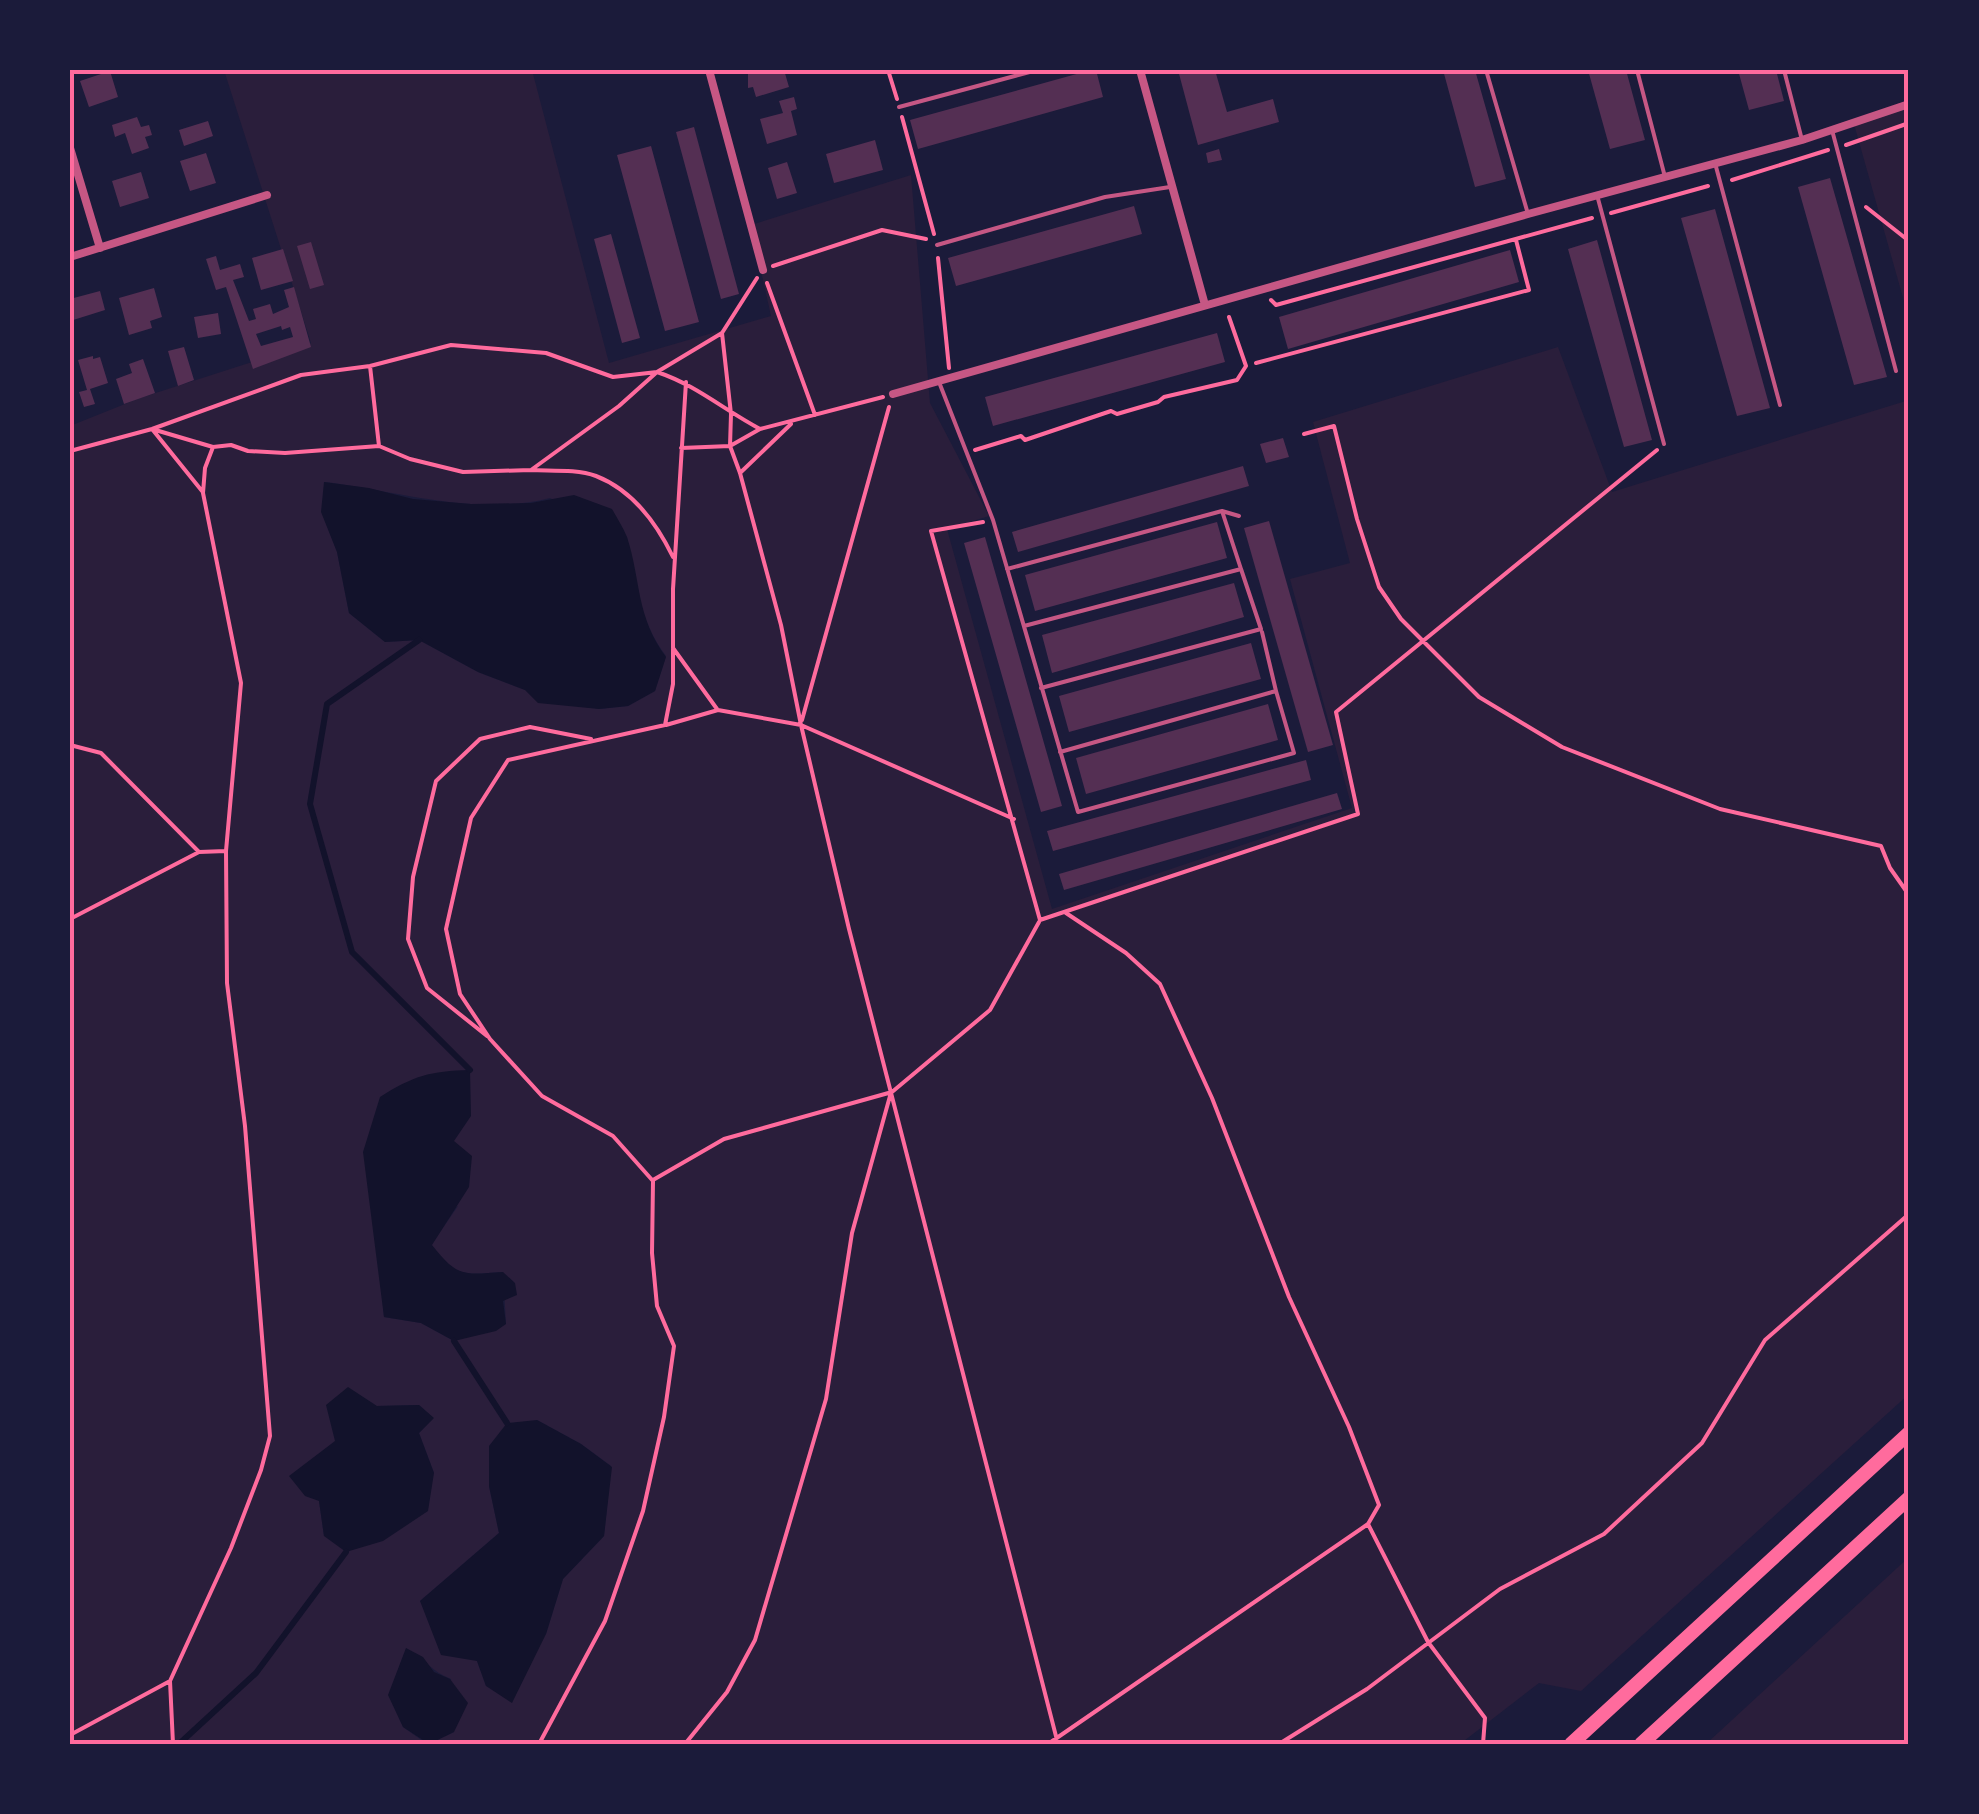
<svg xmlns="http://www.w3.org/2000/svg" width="1979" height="1814" font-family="'Nunito Sans',sans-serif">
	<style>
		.green { fill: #2a1e3b; fill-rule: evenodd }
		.water { fill: #12122b }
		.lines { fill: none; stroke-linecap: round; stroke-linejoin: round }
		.stream { stroke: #12122b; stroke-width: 6 }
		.building { fill: #542f53; fill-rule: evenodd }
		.path { stroke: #ff6b9d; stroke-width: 4 }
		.service { stroke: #c65784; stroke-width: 4 }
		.minor { stroke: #c65784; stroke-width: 8 }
		.motorway { stroke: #ff6b9d; stroke-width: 14 }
		.neatline { fill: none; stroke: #ff6b9d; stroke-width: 4 }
	</style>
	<rect width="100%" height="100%" fill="#1b1b3a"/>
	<path class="green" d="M224,70h308l77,293 162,-47 -20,-91 160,-50 19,228 59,113 -42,13 105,380 300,-101 -62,-229 60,-16 -37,-141 245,-75 54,145 297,-92v994l-328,297 -42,-8 -79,61h-1031l25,-12 -3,-53c-19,-7 -27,-21 -45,-30l-17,46 14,32 24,17h-357v-1318l70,-28 171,-55zM325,482c74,9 151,35 225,16l77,39c7,41 13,85 39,119l-11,35 -27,15 -29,3 -74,-19 -47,-18 -59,-32 -34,2 -36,-29 -12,-61 -15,-40zM458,1206l-27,39c26,32 31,30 72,27l3,52 -52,17 -33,-18 -37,-6 -7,-76zM419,1405l14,13 -14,15 15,40 -110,63 -5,-35 16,-60 42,-35zM537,1420l44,24 30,22 -7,70 -41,43 -17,55 -60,52 -9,-25 -57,-60 79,-68 -10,-47z
		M1909,104v215l-55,-195z
		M1909,1557v187h-203z"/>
	<path class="water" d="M324,482l45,6 44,11 58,5 60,-1 43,-8 38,14c5,9 11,18 15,28 14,43 9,80 39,120l-11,34 -27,15 -29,3 -61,-6 -13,-13 -47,-18 -59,-32 -34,2 -36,-29 -12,-61 -16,-40z
		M470,1070l1,46 -17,25 18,15 -3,31 -37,58c25,32 31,30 71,27l12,11 2,12 -14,6 3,23 -10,7 -42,10 -33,-18 -37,-6 -21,-165 17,-55c33,-21 50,-26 90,-27z
		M348,1387l29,19 42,-1 15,13 -15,15 15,40 -6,38 -45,30 -37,11 -22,-16 -5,-35 -14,-5 -16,-20 46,-35 -9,-36z
		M537,1420l44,24 31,23 -8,69 -41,43 -17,55 -34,69 -26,-17 -9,-25 -36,-6 -21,-54 79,-68 -10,-47v-40l18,-23z
		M406,1648l17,9 11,15 16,7 18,24 -14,29 -25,12 -26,-17 -15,-32z"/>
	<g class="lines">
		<path class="stream" d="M419,640l-92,64 -17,100 42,148 118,118
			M454,1341l53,82
			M179,1744l77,-71 90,-121"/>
	</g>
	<path class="building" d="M748,70h36l5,17 -33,10 -3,-10 -5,1z
		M1091,70h5l7,27 -185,52 -8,-29z
		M1178,70h37l12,42 46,-13 6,23 -81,23z
		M1443,70h32l31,109 -31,8z
		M1588,70h38l19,70 -35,9z
		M1738,70h38l8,31 -35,9z
		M110,71l8,26 -29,10 -9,-26z
		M794,97l3,12 -6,2 6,24 -30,9 -7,-25 23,-6 -4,-12z
		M137,117l4,10 8,-2 3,10 -7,2 4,11 -17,6 -7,-21 -10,4 -3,-12z
		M208,121l5,15 -29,10 -5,-16z
		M694,127l45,167 -18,5 -45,-167z
		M875,140l8,30 -49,13 -8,-29z
		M651,146l48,176 -34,9 -48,-176z
		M1219,149l3,11 -14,3 -2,-10z
		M206,153l10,30 -26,8 -10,-30z
		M787,162l10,31 -20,6 -9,-31z
		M141,172l8,26 -29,9 -8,-26z
		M1830,178l57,199 -33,8 -56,-198z
		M1134,206l8,28 -186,52 -8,-28z
		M1715,209l55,199 -33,8 -56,-198z
		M611,234l29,104 -18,5 -28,-104z
		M1597,240l55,200 -28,7 -56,-198z
		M311,242l13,43 -14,4 -13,-43z
		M283,249l10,32 -32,9 -9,-32z
		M1510,250l9,32 -231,67 -9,-32z
		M216,256l4,14 20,-6 4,13 -11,3 16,41 7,-2 -3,-10 17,-5 3,10 16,-7 -5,-17 10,-3 17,60 -58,22 -27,-82 -10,3 -10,-31zM281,326l1,4 8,-3 3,10 -32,9 -5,-12z
		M154,288l8,29 -12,4 2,7 -23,7 -10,-37z
		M100,291l5,19 -35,11v-22z
		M218,313l3,21 -23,4 -4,-21z
		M1217,333l8,29 -232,64 -8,-29z
		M184,347l10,33 -16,6 -10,-35z
		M93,356v3l7,-2 8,26 -18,6 5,15 -11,3 -5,-15 8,-2 -9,-30z
		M143,359l12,34 -31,11 -8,-25 16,-6 -3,-9z
		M1283,438l6,19 -23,6 -6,-19z
		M1243,466l6,20 -231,66 -6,-20z
		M1269,521l64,224 -25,7 -64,-224z
		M1217,522l10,36 -192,53 -10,-36z
		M985,537l77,269 -21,6 -77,-269z
		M1234,583l10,34 -192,56 -10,-38z
		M1251,643l10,36 -192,53 -10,-36z
		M1268,704l10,36 -192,54 -10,-36z
		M1306,760l5,20 -258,71 -6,-20z
		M1337,793l5,16 -278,81 -5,-16z"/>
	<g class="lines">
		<path class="path" d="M888,70l9,29
			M902,117l32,117
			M1846,145l63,-22
			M1732,180l96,-30
			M1866,207l43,34
			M1611,213l97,-27
			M938,258l11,110
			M773,266l109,-36 44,9
			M757,278l-35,55 9,81 -1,32 10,27 41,152 20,100 48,204 209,815
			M767,283l48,132
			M1271,300l5,5 316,-87
			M1256,363l273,-73 -13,-50
			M370,366l9,80
			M152,429l50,62
			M152,429l61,18
			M1304,434l30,-8 23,93 22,68 22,32 78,78 83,50 158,62 161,37 9,22 19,27
			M681,448l49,-2 30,-17 123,-32
			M975,450l46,-14 4,4 86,-29 6,3 41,-12 6,-5 73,-17 9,-14 -17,-49
			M70,451l82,-22 149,-54 69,-9 81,-21 95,8 67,24 44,-5 65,-39
			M531,470c20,1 46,-1 65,6 36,14 61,48 77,81
			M740,473l51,-49
			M983,522l-52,9 109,389 318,-106 -22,-102 321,-262
			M673,648l44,61
			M802,720l87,-313
			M666,725l52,-15 83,15 213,94
			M70,745l31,8 98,99
			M1066,913l60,40 34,31 52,114 77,199 60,130 30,78 -11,19
			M70,919l129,-67 27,-1
			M487,1036l-60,-48 -19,-49 5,-62 23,-96 44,-42 50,-12 61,12
			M653,1180l71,-41 168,-47 98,-82 49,-88
			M70,1735l100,-54
			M173,1744l-3,-63 61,-133 30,-78 9,-34 -25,-310 -18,-143 -1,-132 15,-168 -38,-190 2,-25 8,-21 18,-2 17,6 37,2 94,-7 31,13 53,13 68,-2 88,-64 38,-34c39,13 67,38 103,57
			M539,1744l66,-123 38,-110 21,-94 10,-71 -17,-40 -5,-53 1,-72 -40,-45 -71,-40 -52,-57 -30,-45 -14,-65 25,-111 37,-58 157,-35 8,-41v-95l13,-207
			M685,1744l42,-52 28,-52 71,-241 26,-166 38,-137
			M1048,1744l320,-220 60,118 57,76 -2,26
			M1279,1744l88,-55 133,-100 104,-55 98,-91 63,-103 144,-126"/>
		<path class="service" d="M1486,70l42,144
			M1637,70l28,107
			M1784,70l18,70
			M899,107l138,-37
			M1832,130l64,241
			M1715,163l65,242
			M1597,195l67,249
			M937,245l168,-48 65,-10
			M939,382l54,138 85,292 216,-59 -18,-62
			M1007,569l215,-58 17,5
			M1024,626l217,-57 -19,-58
			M1041,688l220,-59 -20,-60
			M1060,752l216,-61 -14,-59"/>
		<path class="minor" d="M709,70l54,200
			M1140,70l65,235
			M70,148l30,100
			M70,257l197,-62
			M893,394l635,-180 274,-74 107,-36"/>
		<path class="motorway" d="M1571,1744l338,-311
			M1641,1744l268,-246"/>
	</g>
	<rect width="1979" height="1814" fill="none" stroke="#1b1b3a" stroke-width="145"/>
	<rect x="72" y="72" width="1834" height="1670" class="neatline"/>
</svg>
